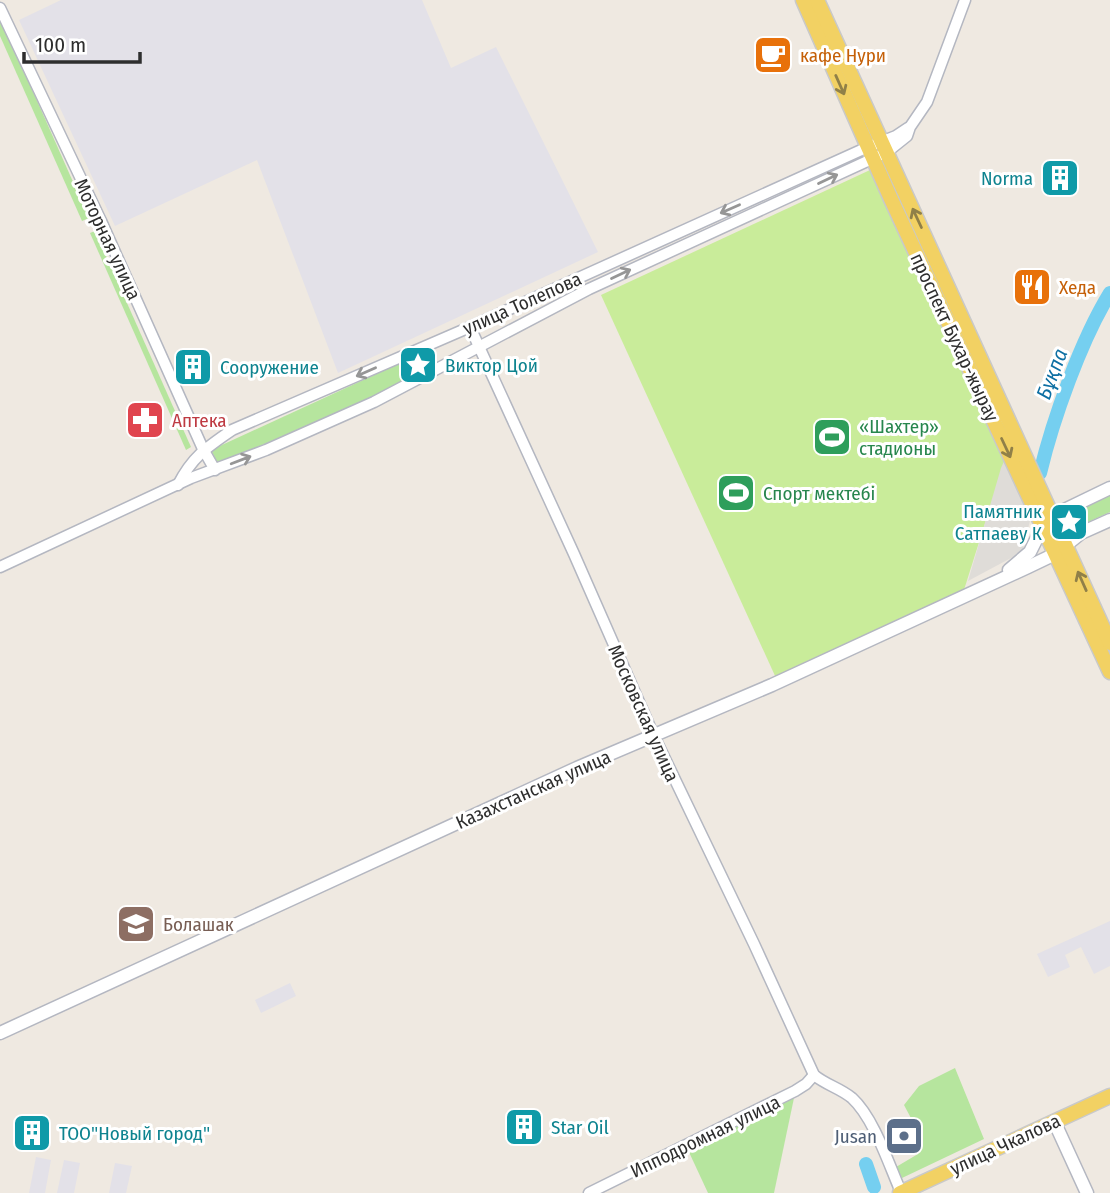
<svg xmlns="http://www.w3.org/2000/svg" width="1110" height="1193" font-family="'Fira Sans Condensed',sans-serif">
<rect width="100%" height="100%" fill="#efe9e1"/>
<g fill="#e3e1e8">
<polygon points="61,0 422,0 451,68 496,47 598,252 338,373 257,160 115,226 19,20"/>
<polygon points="1110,921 1110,966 1094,974 1081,947 1065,955 1070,967 1048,977 1037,954"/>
<polygon points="290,983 296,996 261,1013 255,1000"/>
<polygon points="36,1157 51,1160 45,1193 29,1193"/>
<polygon points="64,1160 80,1163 74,1193 57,1193"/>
<polygon points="115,1163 132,1166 126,1193 109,1193"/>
</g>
<g fill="#b6e59e">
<polygon points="0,17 89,218 82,221 0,36"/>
<polygon points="95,231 191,447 186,450 90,233"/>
<polygon points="424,352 432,367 376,396 218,464 211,450"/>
<polygon points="1110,492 1110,512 1073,529 1065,512"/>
<polygon points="955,1068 984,1139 902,1178 896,1167 918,1154 921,1137 904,1105 919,1086"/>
<polygon points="794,1098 774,1193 708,1193 688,1150"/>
</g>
<polygon fill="#c9ec9a" points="870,170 1006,457 963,593 776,678 601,295"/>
<polygon fill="#dfdcd8" points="1006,457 1030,521 1022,552 968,581 1001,468"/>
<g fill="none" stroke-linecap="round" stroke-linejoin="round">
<g stroke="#75cff0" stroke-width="14">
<path d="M1040,473C1053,419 1081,340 1110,293"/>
<polyline points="866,1164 874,1187"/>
</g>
<defs>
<g id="tertiary">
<polyline points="0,8 101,221 203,449 215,470"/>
<path d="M470,327L574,554L654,736L754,944L814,1075C826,1085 840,1088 852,1098C874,1118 889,1165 901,1192"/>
<path d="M178,485C192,457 207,447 232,430L470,327L868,147L896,136L908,128"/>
<polyline points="0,567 191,478 266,450 374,402 589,289 887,152 907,136 910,127 927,102 965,0"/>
<polyline points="589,1193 795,1091 806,1084 814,1075"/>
</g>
<g id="secondary">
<polyline points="1009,570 1030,552 1043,526 1052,516 1110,488"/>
<polyline points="0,1033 577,768 772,685 1028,567 1055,554 1081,533 1110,520"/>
<polyline points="1054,1121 1087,1193"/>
</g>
<g id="primary">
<polyline points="803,0 891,199 1110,672"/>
<polyline points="817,0 1110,643"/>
<polyline points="900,1193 1110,1096"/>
</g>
</defs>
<use href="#tertiary" stroke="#b4b7c1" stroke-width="13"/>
<use href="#secondary" stroke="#b4b7c1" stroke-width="15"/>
<use href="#primary" stroke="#c9c9c9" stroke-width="17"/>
<use href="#tertiary" stroke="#fff" stroke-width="10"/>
<use href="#secondary" stroke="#fff" stroke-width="12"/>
<use href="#primary" stroke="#f2d163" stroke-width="14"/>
</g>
<defs><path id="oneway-shaft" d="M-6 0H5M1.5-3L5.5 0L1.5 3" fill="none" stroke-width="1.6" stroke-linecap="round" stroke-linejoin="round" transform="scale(1.75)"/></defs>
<g stroke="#908048">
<use href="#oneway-shaft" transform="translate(840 85) rotate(66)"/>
<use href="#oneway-shaft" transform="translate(917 218) rotate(-115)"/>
<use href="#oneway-shaft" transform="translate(1006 448) rotate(65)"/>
<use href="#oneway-shaft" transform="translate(1082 581) rotate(-114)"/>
</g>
<g stroke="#969696">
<use href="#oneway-shaft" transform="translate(828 179) rotate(-25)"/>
<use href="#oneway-shaft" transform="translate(730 209) rotate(156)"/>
<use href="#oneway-shaft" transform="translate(621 274) rotate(-25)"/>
<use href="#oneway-shaft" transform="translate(366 372) rotate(156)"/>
<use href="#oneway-shaft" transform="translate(241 460) rotate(-21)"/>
</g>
<defs>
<symbol id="cafe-square" viewBox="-11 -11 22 22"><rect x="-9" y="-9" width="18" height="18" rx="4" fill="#e8710a" stroke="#fff"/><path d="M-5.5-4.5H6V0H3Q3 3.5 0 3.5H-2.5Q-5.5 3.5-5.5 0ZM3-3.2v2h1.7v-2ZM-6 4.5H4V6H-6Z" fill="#fff"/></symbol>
<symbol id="building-square" viewBox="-11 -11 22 22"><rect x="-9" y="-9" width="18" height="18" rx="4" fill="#0f9aa8" stroke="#fff"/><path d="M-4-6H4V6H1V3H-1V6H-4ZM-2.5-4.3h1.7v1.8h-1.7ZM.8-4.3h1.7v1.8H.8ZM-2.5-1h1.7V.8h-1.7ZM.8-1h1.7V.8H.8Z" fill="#fff"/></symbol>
<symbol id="restaurant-square" viewBox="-11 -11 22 22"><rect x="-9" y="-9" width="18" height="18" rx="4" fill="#e8710a" stroke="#fff"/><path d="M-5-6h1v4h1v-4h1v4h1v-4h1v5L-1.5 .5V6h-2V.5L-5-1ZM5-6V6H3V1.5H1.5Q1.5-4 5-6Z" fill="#fff"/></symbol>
<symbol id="sight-square" viewBox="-11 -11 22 22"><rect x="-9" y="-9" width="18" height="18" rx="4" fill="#0f9aa8" stroke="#fff"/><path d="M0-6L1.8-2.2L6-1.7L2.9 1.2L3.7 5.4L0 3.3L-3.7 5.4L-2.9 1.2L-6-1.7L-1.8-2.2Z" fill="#fff"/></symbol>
<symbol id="pharmacy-square" viewBox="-11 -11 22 22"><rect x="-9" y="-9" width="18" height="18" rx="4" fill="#e0444e" stroke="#fff"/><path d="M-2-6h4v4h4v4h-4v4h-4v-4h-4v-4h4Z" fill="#fff"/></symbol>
<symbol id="stadium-square" viewBox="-11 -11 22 22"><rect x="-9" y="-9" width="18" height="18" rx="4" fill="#2e9e5b" stroke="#fff"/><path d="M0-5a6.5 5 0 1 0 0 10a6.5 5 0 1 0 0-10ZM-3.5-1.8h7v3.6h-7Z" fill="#fff"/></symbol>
<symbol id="university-square" viewBox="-11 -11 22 22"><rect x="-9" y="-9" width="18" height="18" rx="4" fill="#8d6e63" stroke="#fff"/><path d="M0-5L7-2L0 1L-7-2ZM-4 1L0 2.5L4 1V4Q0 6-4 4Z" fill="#fff"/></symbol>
<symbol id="bank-square" viewBox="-11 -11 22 22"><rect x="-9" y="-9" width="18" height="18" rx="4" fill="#5c6f8a" stroke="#fff"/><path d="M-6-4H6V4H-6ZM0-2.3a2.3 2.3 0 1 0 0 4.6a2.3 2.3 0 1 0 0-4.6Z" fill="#fff"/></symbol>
</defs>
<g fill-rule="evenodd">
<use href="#cafe-square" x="751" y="33" width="44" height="44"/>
<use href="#building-square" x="1038" y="156" width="44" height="44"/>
<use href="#restaurant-square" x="1010" y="265" width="44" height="44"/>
<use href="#sight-square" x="396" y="343" width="44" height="44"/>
<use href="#building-square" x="171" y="345" width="44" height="44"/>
<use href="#pharmacy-square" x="123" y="398" width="44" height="44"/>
<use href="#stadium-square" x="810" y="415" width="44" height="44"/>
<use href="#stadium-square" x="714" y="471" width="44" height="44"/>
<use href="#sight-square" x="1047" y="500" width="44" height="44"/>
<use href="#university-square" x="114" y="902" width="44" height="44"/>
<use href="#building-square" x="502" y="1105" width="44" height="44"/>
<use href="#building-square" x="10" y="1111" width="44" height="44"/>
<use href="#bank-square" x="882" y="1114" width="44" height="44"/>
</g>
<g text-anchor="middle" stroke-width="6" stroke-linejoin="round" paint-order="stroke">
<g font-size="19" fill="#c56008" stroke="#fff" text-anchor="start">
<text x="800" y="62">кафе Нури</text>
<text x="1059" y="294">Хеда</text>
</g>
<g font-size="19" fill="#0d838f" stroke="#fff" text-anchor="start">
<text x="1033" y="185" text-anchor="end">Norma</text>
<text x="445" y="372">Виктор Цой</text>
<text x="220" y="374">Сооружение</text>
<text x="1042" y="518" text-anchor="end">Памятник<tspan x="1042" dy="22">Сатпаеву К</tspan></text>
<text x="551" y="1134">Star Oil</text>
<text x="59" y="1140">ТОО"Новый город"</text>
</g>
<g font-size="19" fill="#2e2e2e" stroke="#fff">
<text transform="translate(108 239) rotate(65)" y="7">Моторная улица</text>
<text transform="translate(522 303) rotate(-24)" y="7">улица Толепова</text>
<text transform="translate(955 337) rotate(65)" y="7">проспект Бухар-жырау</text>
<text transform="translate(644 713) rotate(66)" y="7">Московская улица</text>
<text transform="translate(533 789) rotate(-24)" y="7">Казахстанская улица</text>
<text transform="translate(705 1136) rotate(-26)" y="7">Ипподромная улица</text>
<text transform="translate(1005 1144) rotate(-25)" y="7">улица Чкалова</text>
</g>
<g font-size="19" fill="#be3a42" stroke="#fff" text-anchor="start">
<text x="172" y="427">Аптека</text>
</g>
<g font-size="19" fill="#27864d" stroke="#fff" text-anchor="start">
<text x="859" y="433">«Шахтер»<tspan x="859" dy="22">стадионы</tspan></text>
<text x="763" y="500">Спорт мектебі</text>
</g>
<g font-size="19" fill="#785e54" stroke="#fff" text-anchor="start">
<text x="163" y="931">Болашак</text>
</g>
<g font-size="19" fill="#4e5e75" stroke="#fff" text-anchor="end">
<text x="877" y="1143">Jusan</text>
</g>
<g font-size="21" font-style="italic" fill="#0d6fa3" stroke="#fff">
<text transform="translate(1052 374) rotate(-69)" y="7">Бұқпа</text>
</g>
</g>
<path d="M24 52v10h116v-10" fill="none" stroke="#2e2e2e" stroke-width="3.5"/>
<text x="35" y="52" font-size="21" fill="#2e2e2e" stroke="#ffffff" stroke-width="5" paint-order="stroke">100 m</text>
</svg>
